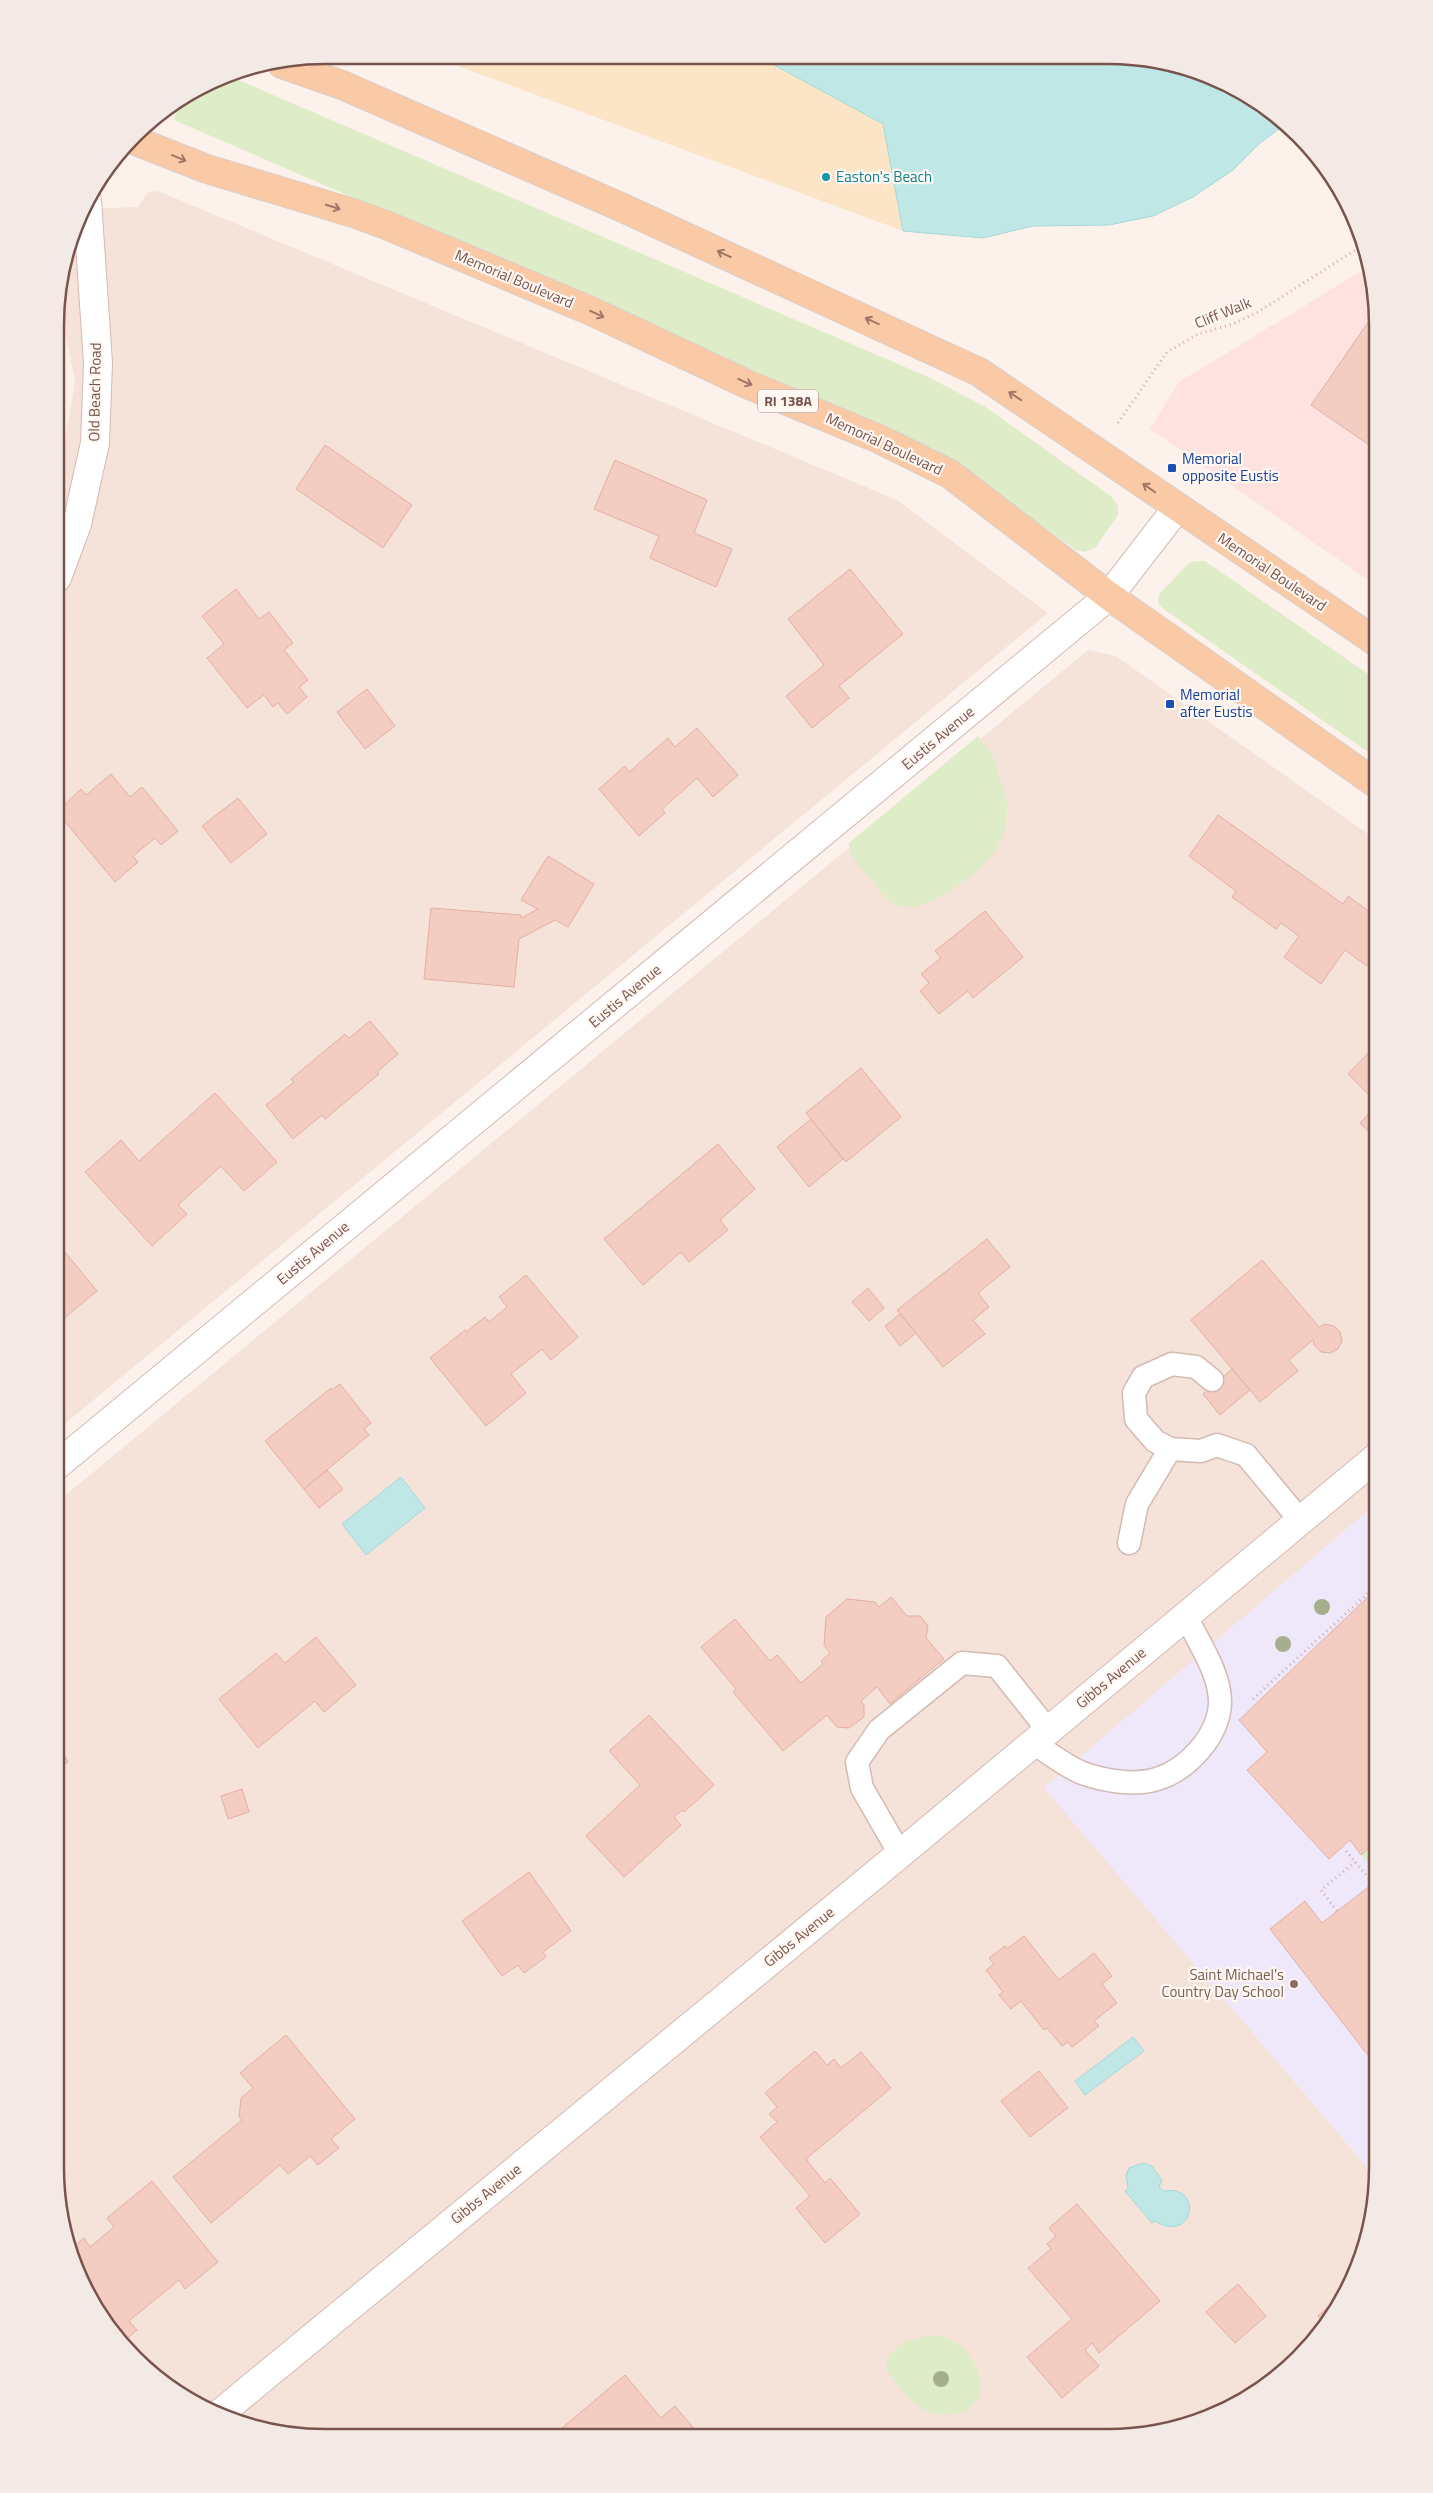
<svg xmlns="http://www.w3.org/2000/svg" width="1433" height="2493" font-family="'Titillium Web',sans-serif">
<rect width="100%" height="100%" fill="#fdf2eb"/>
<g fill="#f5e3d9">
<polygon points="158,191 897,500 1048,613 56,1431 57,486 75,382 57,290 82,209 138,207 148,192"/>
<polygon points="1088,650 1116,656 1378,841 1378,1502 1045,1788 1377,2179 1358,2271 1322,2333 1258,2392 1195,2424 1108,2438 289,2436 221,2417 160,2382 101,2318 69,2255 55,2168 56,1503"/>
</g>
<polygon fill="#fde2df" points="1368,267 1378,325 1378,587 1150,429 1179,382"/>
<polygon fill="#efe7fa" points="1378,1502 1377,2179 1044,1788"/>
<g fill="#deecc8">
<polygon points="222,75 227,75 926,376 984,406 1112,497 1118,506 1118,515 1095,548 1084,552 1076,550 934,449 174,120 181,101"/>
<polygon points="1198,561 1205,561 1378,681 1378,759 1162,608 1158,603 1159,594 1190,562"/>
<polygon points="978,736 993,756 1007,801 1006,828 994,853 973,874 945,895 916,907 898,906 886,899 850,854 849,843"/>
<polygon points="1378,1840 1377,1873 1361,1855"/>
<path d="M930,2335C939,2336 947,2337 955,2342C970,2350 986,2378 979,2395C969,2421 934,2418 916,2405C904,2396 895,2380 886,2369C887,2344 910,2341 930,2335Z"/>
</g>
<polygon fill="#fce5c6" points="431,56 761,58 883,124 903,231"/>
<g fill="#bfe7e5" stroke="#a5d9d7">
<polygon points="761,58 1161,60 1227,83 1287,123 1260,143 1233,170 1193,197 1153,216 1109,225 1033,226 983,238 903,231 883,124"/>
<polygon points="401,1477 425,1508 366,1555 342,1524"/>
<polygon points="1133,2037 1144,2051 1085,2095 1075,2081"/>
<path d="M1143,2163L1152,2166L1162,2180L1159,2187L1164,2191C1204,2184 1194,2245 1155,2221L1152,2223L1125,2191L1128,2189L1126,2175L1129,2168Z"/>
</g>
<g fill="#f3ccc2" stroke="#e5afa3">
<polygon points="1376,311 1378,325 1378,451 1311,405"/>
<polygon points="325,445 412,505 383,548 296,489"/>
<polygon points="615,460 707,500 694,533 732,549 716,587 650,558 659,536 594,509"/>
<polygon points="850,569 903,634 839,686 849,698 812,728 786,696 824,665 788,619"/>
<polygon points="236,589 259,619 269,612 293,643 284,650 308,680 299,687 307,697 287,714 278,703 273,707 264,695 247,708 207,658 224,644 202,616"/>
<polygon points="367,689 395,726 365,749 337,712"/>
<polygon points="697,728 738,775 713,797 697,778 662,809 665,813 639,836 599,789 625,766 629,772 668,738 675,747"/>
<polygon points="111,774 130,797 142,787 178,831 161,845 155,838 133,856 138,862 115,882 57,812 81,789 86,795"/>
<polygon points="238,798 267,834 231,863 202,826"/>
<polygon points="1218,815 1343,904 1348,896 1378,918 1378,951 1367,966 1345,950 1321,984 1284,957 1299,936 1281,923 1276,929 1232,897 1236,891 1189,856"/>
<polygon points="548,856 594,884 568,927 555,920 519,939 514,987 424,979 431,908 521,915 521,918 538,909 521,900"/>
<polygon points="985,911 1023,957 973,998 968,991 939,1014 920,991 929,983 921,974 941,958 935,951"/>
<polygon points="370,1021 398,1054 377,1072 379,1074 325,1119 322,1115 293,1139 266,1105 294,1082 291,1079 345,1034 349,1038"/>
<polygon points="1378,1043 1378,1104 1348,1074"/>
<polygon points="861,1068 901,1117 846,1162 806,1113"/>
<polygon points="215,1093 277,1162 244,1191 221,1166 178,1205 187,1214 152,1246 85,1172 121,1140 139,1161"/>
<polygon points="1378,1104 1378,1141 1360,1123"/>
<polygon points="811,1119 843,1159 809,1187 777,1147"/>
<polygon points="718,1144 755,1189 720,1220 728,1230 689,1262 681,1252 643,1285 604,1239"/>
<polygon points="987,1239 1010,1267 978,1293 989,1307 973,1320 985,1334 943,1367 897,1310"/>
<polygon points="65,1252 97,1291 56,1325 56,1259"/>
<polygon points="1262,1260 1319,1327 1325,1324 1334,1326 1340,1332 1342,1341 1338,1349 1330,1353 1321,1352 1314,1345 1313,1340 1289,1360 1298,1371 1260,1402 1191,1320"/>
<polygon points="526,1275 578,1337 551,1360 542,1349 511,1374 526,1393 486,1426 430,1358 465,1330 466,1332 485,1317 489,1322 507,1307 499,1297"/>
<polygon points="868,1288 884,1308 869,1321 852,1302"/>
<polygon points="900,1314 916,1333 900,1346 885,1326"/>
<polygon points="1232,1369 1250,1390 1220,1415 1203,1394"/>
<polygon points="340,1384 371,1423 364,1429 369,1435 304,1489 265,1441 331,1388 332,1390"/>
<polygon points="327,1470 343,1489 319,1508 304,1489"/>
<polygon points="1370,1595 1378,1602 1378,1840 1361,1855 1350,1840 1329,1859 1247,1770 1267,1752 1239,1720"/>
<polygon points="891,1597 907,1616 920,1616 928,1626 926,1638 944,1659 890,1704 877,1687 861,1701 864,1705 864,1717 849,1728 837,1727 827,1715 783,1751 733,1692 736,1689 701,1647 735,1619 770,1661 777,1655 801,1683 823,1664 821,1661 830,1653 824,1645 826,1617 847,1599 875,1602 879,1607"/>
<polygon points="316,1637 356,1685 324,1712 315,1701 258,1748 219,1699 276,1653 285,1663"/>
<polygon points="649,1715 714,1785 684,1812 682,1810 674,1817 681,1825 624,1877 586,1836 640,1785 609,1751"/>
<polygon points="56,1740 68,1762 55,1770"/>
<polygon points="242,1789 249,1812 228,1819 221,1796"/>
<polygon points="529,1872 571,1931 543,1952 546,1957 524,1973 518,1965 502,1976 462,1921"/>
<polygon points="1371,1885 1377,1893 1377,2067 1270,1929 1305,1901 1322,1923"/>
<polygon points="1024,1936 1059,1980 1094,1953 1112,1976 1102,1984 1117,2003 1094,2021 1099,2026 1072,2047 1068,2042 1062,2046 1047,2028 1044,2030 1021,2001 1011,2009 999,1995 1003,1992 986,1970 994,1964 989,1958 1005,1946 1007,1949"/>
<polygon points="286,2035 355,2119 331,2139 339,2148 318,2165 310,2156 288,2174 280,2165 211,2223 173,2177 242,2120 239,2117 241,2098 253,2088 240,2073"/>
<polygon points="815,2051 827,2065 834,2059 841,2068 861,2052 891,2088 806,2159 825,2183 830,2178 860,2214 825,2243 796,2208 810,2196 760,2137 777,2122 769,2114 777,2107 765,2093"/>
<polygon points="1039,2071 1068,2108 1030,2137 1001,2101"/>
<polygon points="152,2181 218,2262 185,2289 179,2280 129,2321 137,2330 123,2342 101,2318 69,2251 84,2238 90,2247 114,2227 107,2218"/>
<polygon points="1077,2204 1160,2301 1099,2353 1092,2343 1085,2350 1099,2366 1062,2398 1027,2357 1072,2319 1028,2268 1051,2249 1047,2244 1056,2236 1049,2228"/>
<polygon points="1238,2284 1266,2316 1235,2343 1206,2312"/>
<polygon points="1331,2304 1336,2309 1326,2325 1318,2316"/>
<polygon points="625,2375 661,2418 675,2406 701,2437 569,2436 562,2428"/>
</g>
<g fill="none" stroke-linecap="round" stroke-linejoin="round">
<defs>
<g id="service">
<polyline points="1170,1449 1155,1441 1136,1419 1134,1393 1143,1377 1172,1364 1196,1367 1212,1380"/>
<polyline points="1129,1543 1137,1504 1170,1449 1201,1451 1217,1445 1246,1455 1300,1520"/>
<path d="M1033,1743C1048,1752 1069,1769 1085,1774C1106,1781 1135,1786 1157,1779C1187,1770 1218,1737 1220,1704C1221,1674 1198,1642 1186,1616"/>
<polyline points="900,1854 862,1788 857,1762 879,1730 962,1663 997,1666 1048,1730"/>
</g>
<polyline id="minor" points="218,2415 900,1854 1378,1456"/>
<g id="tertiary">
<polyline points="57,578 77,524 95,443 98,363 87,200"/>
<polyline points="56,1466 1109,596 1177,508"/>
</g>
<g id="primary">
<polyline points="282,64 342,85 623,208 979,372 1378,643"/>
<polyline points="133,140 207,169 353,213 386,225 591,311 749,385 879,439 950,474 1109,596 1378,785"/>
</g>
</defs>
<use href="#service" stroke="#d3bab2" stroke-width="25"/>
<use href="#minor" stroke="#d3bab2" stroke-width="30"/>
<use href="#tertiary" stroke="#d3bab2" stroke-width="30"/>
<use href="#primary" stroke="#d9cfcd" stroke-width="30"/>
<g stroke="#d8aea5" stroke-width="3" stroke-dasharray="1 4" stroke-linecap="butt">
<polyline points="1118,423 1167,352 1198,334 1233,324 1258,312 1365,244"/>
<polyline points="1253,1699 1378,1584"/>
<polyline points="1346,1851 1377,1888"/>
<polyline points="1337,1911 1321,1890 1355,1862"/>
</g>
<use href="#service" stroke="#fff" stroke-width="22"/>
<use href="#minor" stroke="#fff" stroke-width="28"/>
<use href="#tertiary" stroke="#fff" stroke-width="28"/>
<use href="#primary" stroke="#fac9a5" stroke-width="28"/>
</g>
<g fill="#a5af8e">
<circle cx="1322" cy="1607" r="8"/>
<circle cx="1283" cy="1644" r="8"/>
<circle cx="941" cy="2379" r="8"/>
</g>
<defs><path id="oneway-shaft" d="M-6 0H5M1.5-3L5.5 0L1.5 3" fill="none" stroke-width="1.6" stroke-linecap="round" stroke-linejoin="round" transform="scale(1.25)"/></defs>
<g stroke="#a07767">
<use href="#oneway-shaft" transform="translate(179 158) rotate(23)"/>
<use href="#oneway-shaft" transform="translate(333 207) rotate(17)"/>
<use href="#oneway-shaft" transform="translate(724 254) rotate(-155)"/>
<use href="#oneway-shaft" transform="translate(597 314) rotate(25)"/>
<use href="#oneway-shaft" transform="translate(872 321) rotate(-155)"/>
<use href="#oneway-shaft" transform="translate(745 382) rotate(24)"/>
<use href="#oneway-shaft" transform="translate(1015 396) rotate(-146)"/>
<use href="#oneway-shaft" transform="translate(1149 488) rotate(-145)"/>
</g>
<circle fill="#0f9aa8" stroke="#fff7f2" stroke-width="2" cx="826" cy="177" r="5"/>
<g fill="#1a4fb4" stroke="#fff7f2" stroke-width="2">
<rect x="1167" y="463" width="10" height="10" rx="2.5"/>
<rect x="1165" y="699" width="10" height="10" rx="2.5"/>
</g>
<circle fill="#8d6e63" stroke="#fff7f2" stroke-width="2" cx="1294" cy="1984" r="5"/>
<g text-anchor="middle" stroke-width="4.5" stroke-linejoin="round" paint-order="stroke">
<rect fill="#fff7f2" stroke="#a1857e" stroke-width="1" x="758" y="389.5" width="60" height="23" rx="4"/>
<g font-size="14" font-weight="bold" fill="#79544d">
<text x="788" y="406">RI 138A</text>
</g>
<g font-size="15" fill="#0d838f" stroke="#fff7f2" text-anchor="start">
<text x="836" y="182">Easton's Beach</text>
</g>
<g font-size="15" fill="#79544d" stroke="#fff7f2">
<text transform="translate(514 279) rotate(23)" y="5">Memorial Boulevard</text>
<text transform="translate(1223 313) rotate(-22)" y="5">Cliff Walk</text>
<text transform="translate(95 392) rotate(-89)" y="5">Old Beach Road</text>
<text transform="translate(884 444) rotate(25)" y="5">Memorial Boulevard</text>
<text transform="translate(1272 572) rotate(34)" y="5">Memorial Boulevard</text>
<text transform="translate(938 738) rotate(-40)" y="5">Eustis Avenue</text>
<text transform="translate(625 996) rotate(-40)" y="5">Eustis Avenue</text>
<text transform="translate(313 1253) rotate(-40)" y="5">Eustis Avenue</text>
<text transform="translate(1111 1678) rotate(-40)" y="5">Gibbs Avenue</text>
<text transform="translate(799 1937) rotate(-39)" y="5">Gibbs Avenue</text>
<text transform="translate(486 2194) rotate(-39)" y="5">Gibbs Avenue</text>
</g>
<g font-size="15" fill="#164399" stroke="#fff7f2" text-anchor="start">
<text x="1182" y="464">Memorial<tspan x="1182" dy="17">opposite Eustis</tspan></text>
<text x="1180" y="700">Memorial<tspan x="1180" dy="17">after Eustis</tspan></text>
</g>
<g font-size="15" fill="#785e54" stroke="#fff7f2" text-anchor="end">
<text x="1284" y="1980">Saint Michael's<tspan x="1284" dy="17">Country Day School</tspan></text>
</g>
</g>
<path d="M0 0H1433V2493H0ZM325 64H1108A261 261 0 0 1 1369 325V2168A261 261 0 0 1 1108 2429H325A261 261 0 0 1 64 2168V325A261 261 0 0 1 325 64Z" fill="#f4eae5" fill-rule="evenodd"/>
<path fill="none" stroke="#79544d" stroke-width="2.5" d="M325 64H1108A261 261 0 0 1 1369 325V2168A261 261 0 0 1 1108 2429H325A261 261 0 0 1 64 2168V325A261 261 0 0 1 325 64Z"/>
</svg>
